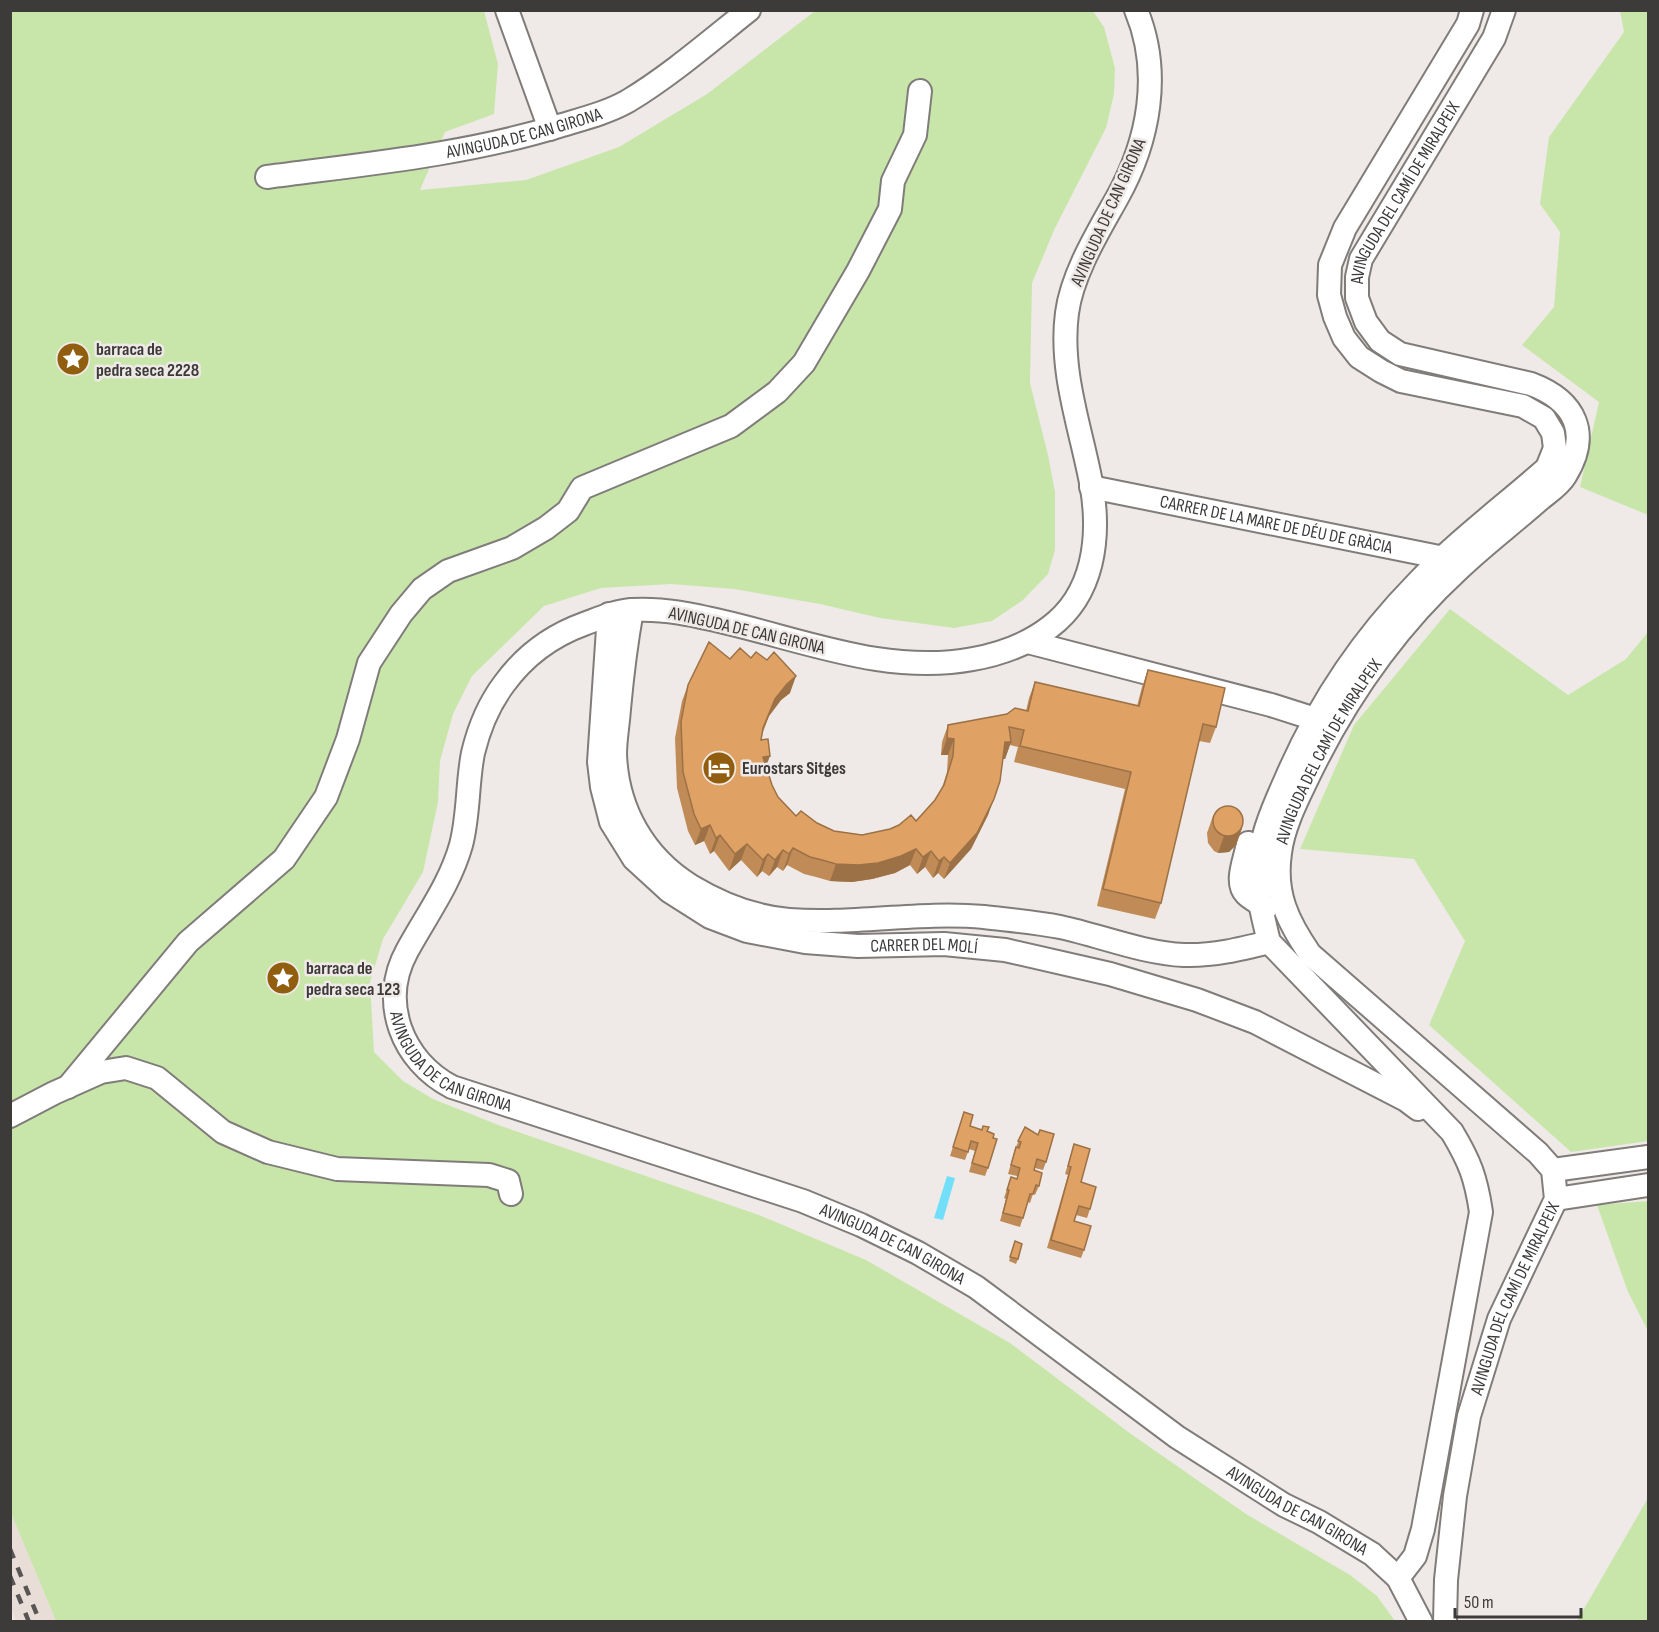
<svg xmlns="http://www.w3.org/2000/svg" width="1659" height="1632" font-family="'Sofia Sans Condensed',sans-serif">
<rect width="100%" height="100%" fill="#efeae8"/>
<polygon fill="#e9ddd8" points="10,1511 56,1621 16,1621 11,1609"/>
<g fill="#c9e6aa">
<polygon points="10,11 484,11 498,64 494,114 445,132 420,190 526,180 619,147 707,94 815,11 1093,11 1104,27 1115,68 1114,94 1106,128 1055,228 1032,283 1030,383 1048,455 1055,492 1055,550 1048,574 1023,600 992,621 954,628 880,618 820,604 734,589 671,584 601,588 544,606 472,676 453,714 440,761 438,802 423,872 383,939 370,982 374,1052 403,1081 433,1099 501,1126 759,1215 866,1260 1010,1343 1131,1434 1246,1514 1350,1575 1377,1596 1395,1621 56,1621 10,1511"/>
<polygon points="1620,11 1648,11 1648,515 1580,487 1599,402 1522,345 1554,307 1560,232 1540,204 1549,137 1624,32"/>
<polygon points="1450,609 1568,695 1626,659 1648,632 1648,1141 1571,1152 1429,1025 1465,941 1414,859 1300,849 1354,725"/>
<polygon points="1648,1201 1648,1331 1628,1292 1597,1205"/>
<polygon points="1648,1498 1648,1621 1577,1621"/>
</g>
<polygon fill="#71dffa" points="947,1176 955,1178 943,1220 934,1218"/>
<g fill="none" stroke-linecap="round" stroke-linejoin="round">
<defs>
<g id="minor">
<polyline points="507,10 550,129"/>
<path id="s1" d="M1136,10C1162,72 1149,141 1117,198C1098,232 1072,274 1067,313C1059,373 1082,431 1092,488C1100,538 1094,594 1050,627C1028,644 1001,654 973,659C888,675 806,641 724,622C694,615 664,608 632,610C615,611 600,618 584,624C551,636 525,655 504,684C489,704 479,728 473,753C467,783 469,815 461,845C450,884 426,916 407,951C379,1002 402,1061 452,1087L803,1201L861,1225L918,1253L976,1287L1177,1437L1284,1505L1319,1522L1372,1554L1398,1578L1421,1622"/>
<path id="s2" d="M267,177C365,164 464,155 559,126C582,119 607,113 628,101C671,75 710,41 749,10"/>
<path id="s3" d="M1091,487L1444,558L1453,565"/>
<path d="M632,610C626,643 622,676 619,709C618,724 615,740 615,754C617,809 644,857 691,886C721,904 754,917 789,920C854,925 919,911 984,917C1009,920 1035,922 1060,927C1102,936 1142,953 1184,955C1213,956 1241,949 1269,942"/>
<path id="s4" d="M609,614L599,762L602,787L611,822L634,859L669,891L710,917L747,931L805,942L858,946L944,944L1005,950L1110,974L1197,1000L1255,1022L1406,1100L1418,1109"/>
<polyline points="1028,642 1271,705 1315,719"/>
<path d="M1248,843C1246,858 1234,882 1246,894C1252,900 1260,903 1266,908"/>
<polyline points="68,1087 188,942 284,859 326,797 348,739 369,663 401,614 422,589 448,571 512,548 546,528 568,511 582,488 731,426 777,392 804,363 858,271 890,209 893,181 915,135 920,91"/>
<polyline points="10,1116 54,1093 101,1072 126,1068 157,1078 223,1132 268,1152 337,1169 489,1175 508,1181 511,1194"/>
<polyline points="1553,1170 1648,1157"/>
<polyline points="1556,1199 1648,1185"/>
<path d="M1398,1578L1415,1556L1423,1529L1481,1212C1476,1178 1470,1162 1452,1132L1269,942C1264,921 1258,900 1258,879C1257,844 1272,810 1286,779C1317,707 1362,639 1417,583C1457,541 1504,506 1547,468L1555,448L1553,433L1544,418L1523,406L1401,381L1381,371L1359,357L1344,338L1335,317L1329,295L1330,265L1345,228L1468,24L1472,10"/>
<path id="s5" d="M1445,1622L1446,1580L1455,1496L1469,1416L1499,1319L1556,1199L1553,1170L1538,1153L1310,954C1288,922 1274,894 1280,853C1283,827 1297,800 1308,777C1345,700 1396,627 1459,569C1484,545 1512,524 1538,501C1546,494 1559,486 1565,476C1591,434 1576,401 1531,384L1400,354L1380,341L1366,322L1357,298V277L1361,259L1494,38L1504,10"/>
</g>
</defs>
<use href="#minor" stroke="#807c7a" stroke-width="26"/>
<use href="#minor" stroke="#fff" stroke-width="22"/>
<g stroke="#585655" stroke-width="4.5" stroke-dasharray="10 10" stroke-linecap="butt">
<polyline points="10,1549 40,1622"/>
<polyline points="10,1576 29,1622"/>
</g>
</g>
<g fill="#c08b56">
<polygon points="730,659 790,693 781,700 769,716 763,732 761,740 766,766 772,785 778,797 796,816 817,823 834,831 862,835 890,829 916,821 935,800 942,788 947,772 948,755 941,755 942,742 948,725 1026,711 1029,698 1035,682 1137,706 1142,687 1148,670 1216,727 1210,743 1199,741 1161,903 1155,919 1097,906 1125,789 1014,762 1018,747 1010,745 1005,759 1003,759 988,815 971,849 944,879 938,873 933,878 925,867 917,874 910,865 895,873 872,879 852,882 830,881 816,877 804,874 787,865 783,871 777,867 769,876 762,871 757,877 741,860 729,871 714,851 710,854 704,841 695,845 688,831 677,788 675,738 682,701 688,685"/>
<polygon points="1213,816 1242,828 1236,845 1229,852 1218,853 1214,851 1208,843 1207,833"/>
<polygon points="964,1112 970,1126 987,1131 993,1138 988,1168 985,1176 969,1172 975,1151 969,1149 965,1160 950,1156"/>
<polygon points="1025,1127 1046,1162 1043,1170 1035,1168 1034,1170 1039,1186 1035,1195 1033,1194 1030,1203 1028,1202 1020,1227 1000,1221 1006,1199 1004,1198 1011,1177 1017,1179 1017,1176 1008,1174 1015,1149"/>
<polygon points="1074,1144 1081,1182 1090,1209 1087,1218 1076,1215 1074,1221 1084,1250 1081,1258 1047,1248 1068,1175 1065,1174"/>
<polygon points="1015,1241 1018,1259 1016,1264 1009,1261"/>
</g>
<g fill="#9c7146">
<polygon points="796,676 790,693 781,700 769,716 757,745 775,699 787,684"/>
<polygon points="947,738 954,739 948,755 941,755"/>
<polygon points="1005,742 1011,742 1005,759 999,759"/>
<polygon points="770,756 764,772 763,757"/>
<polygon points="994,799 988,815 971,849 944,879 950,863"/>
<polygon points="710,825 704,841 695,845 701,829"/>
<polygon points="1242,828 1236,845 1229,852 1218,853 1224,836"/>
<polygon points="720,835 714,851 710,854 716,838"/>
<polygon points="747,844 741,860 729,871 735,854"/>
<polygon points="793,848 787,865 783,871 789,854"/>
<polygon points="916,849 910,865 895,873 872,879 852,882 830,881 836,864"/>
<polygon points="783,850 777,867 769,876 775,860"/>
<polygon points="931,851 925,867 917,874 923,857"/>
<polygon points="768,854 762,871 757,877 763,860"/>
<polygon points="944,857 938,873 933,878 939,861"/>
</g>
<g fill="#dfa264" stroke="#9c7146" stroke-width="1.5">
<polygon points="709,642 730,659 740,648 751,658 756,652 767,660 774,652 796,676 787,684 775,699 763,728 761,740 768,739 770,756 763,757 772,785 778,797 796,816 801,811 817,823 834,831 862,835 890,829 899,825 911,815 916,821 935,800 944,785 953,756 954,739 947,738 948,725 1007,714 1015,708 1028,711 1035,682 1139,706 1148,670 1225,688 1216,727 1203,724 1161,903 1103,889 1131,772 1020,746 1024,730 1009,727 1011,742 1005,742 1000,781 994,799 977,833 950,863 944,857 939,861 931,851 923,857 916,849 901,856 878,863 858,865 836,864 822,860 810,857 793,848 789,854 783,850 775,860 768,854 763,860 747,844 735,854 720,835 716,838 710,825 701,829 694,814 683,772 681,722 688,685"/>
<circle cx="1228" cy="821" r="15"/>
<polygon points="964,1112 973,1115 970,1126 982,1130 983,1126 989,1127 987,1131 994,1134 993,1138 997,1139 988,1168 972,1163 978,1143 971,1141 968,1152 953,1147"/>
<polygon points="1025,1127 1038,1135 1040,1130 1054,1134 1046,1162 1037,1159 1034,1170 1042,1173 1039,1186 1036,1185 1033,1194 1030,1194 1023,1218 1003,1213 1009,1190 1007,1190 1011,1177 1017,1179 1020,1168 1011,1165 1016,1147 1019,1148 1021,1142 1018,1141"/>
<polygon points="1074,1144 1090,1149 1081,1182 1096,1187 1090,1209 1079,1206 1074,1221 1091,1226 1084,1250 1051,1240 1071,1167 1068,1166"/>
<polygon points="1015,1241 1022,1244 1018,1259 1010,1257"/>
</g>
<defs>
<symbol id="sight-disc" viewBox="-11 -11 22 22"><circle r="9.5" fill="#915e0f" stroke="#efeae8"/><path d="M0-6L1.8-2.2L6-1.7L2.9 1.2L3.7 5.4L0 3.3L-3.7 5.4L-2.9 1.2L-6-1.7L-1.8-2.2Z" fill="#fff"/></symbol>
<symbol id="hotel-disc" viewBox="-11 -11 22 22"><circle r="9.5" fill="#915e0f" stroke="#efeae8"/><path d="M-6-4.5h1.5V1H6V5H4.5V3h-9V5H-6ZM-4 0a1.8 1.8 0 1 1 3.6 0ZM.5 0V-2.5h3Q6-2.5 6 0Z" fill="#fff"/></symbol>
</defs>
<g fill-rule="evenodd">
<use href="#sight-disc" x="54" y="340" width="38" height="38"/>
<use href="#hotel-disc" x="700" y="749" width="38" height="38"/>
<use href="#sight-disc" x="264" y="959" width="38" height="38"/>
</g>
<g text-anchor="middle" stroke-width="5" stroke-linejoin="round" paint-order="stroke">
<g font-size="18" fill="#3d3b3a" stroke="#efeae8">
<text dy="6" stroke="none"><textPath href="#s2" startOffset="261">AVINGUDA DE CAN GIRONA</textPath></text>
<text dy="6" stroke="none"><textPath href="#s5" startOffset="1828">AVINGUDA DEL CAMÍ DE MIRALPEIX</textPath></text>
<text transform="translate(1108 212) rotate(-66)" y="6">AVINGUDA DE CAN GIRONA</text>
<text dy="6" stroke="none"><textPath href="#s3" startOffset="189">CARRER DE LA MARE DE DÉU DE GRÀCIA</textPath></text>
<text transform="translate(747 630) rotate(13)" y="6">AVINGUDA DE CAN GIRONA</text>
<text dy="6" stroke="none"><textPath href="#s5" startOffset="1018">AVINGUDA DEL CAMÍ DE MIRALPEIX</textPath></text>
<text dy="6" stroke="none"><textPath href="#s4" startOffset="567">CARRER DEL MOLÍ</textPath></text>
<text dy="6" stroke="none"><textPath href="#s1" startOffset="1666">AVINGUDA DE CAN GIRONA</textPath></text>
<text dy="6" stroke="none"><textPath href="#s1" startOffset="2152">AVINGUDA DE CAN GIRONA</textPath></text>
<text dy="6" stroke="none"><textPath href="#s5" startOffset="334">AVINGUDA DEL CAMÍ DE MIRALPEIX</textPath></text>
<text dy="6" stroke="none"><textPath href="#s1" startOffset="2638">AVINGUDA DE CAN GIRONA</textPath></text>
</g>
<g font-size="18" font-weight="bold" fill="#3d3b3a" stroke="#efeae8" text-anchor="start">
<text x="96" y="355">barraca de<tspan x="96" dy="21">pedra seca 2228</tspan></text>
<text x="742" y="774">Eurostars Sitges</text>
<text x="306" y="974">barraca de<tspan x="306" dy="21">pedra seca 123</tspan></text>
</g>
</g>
<rect width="1659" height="1632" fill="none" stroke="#3d3b3a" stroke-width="24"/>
<path d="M1455 1608v9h126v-9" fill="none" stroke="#3d3b3a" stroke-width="3"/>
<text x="1464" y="1608" font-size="18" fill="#3d3b3a" stroke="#efeae8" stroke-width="4.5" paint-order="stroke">50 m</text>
</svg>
